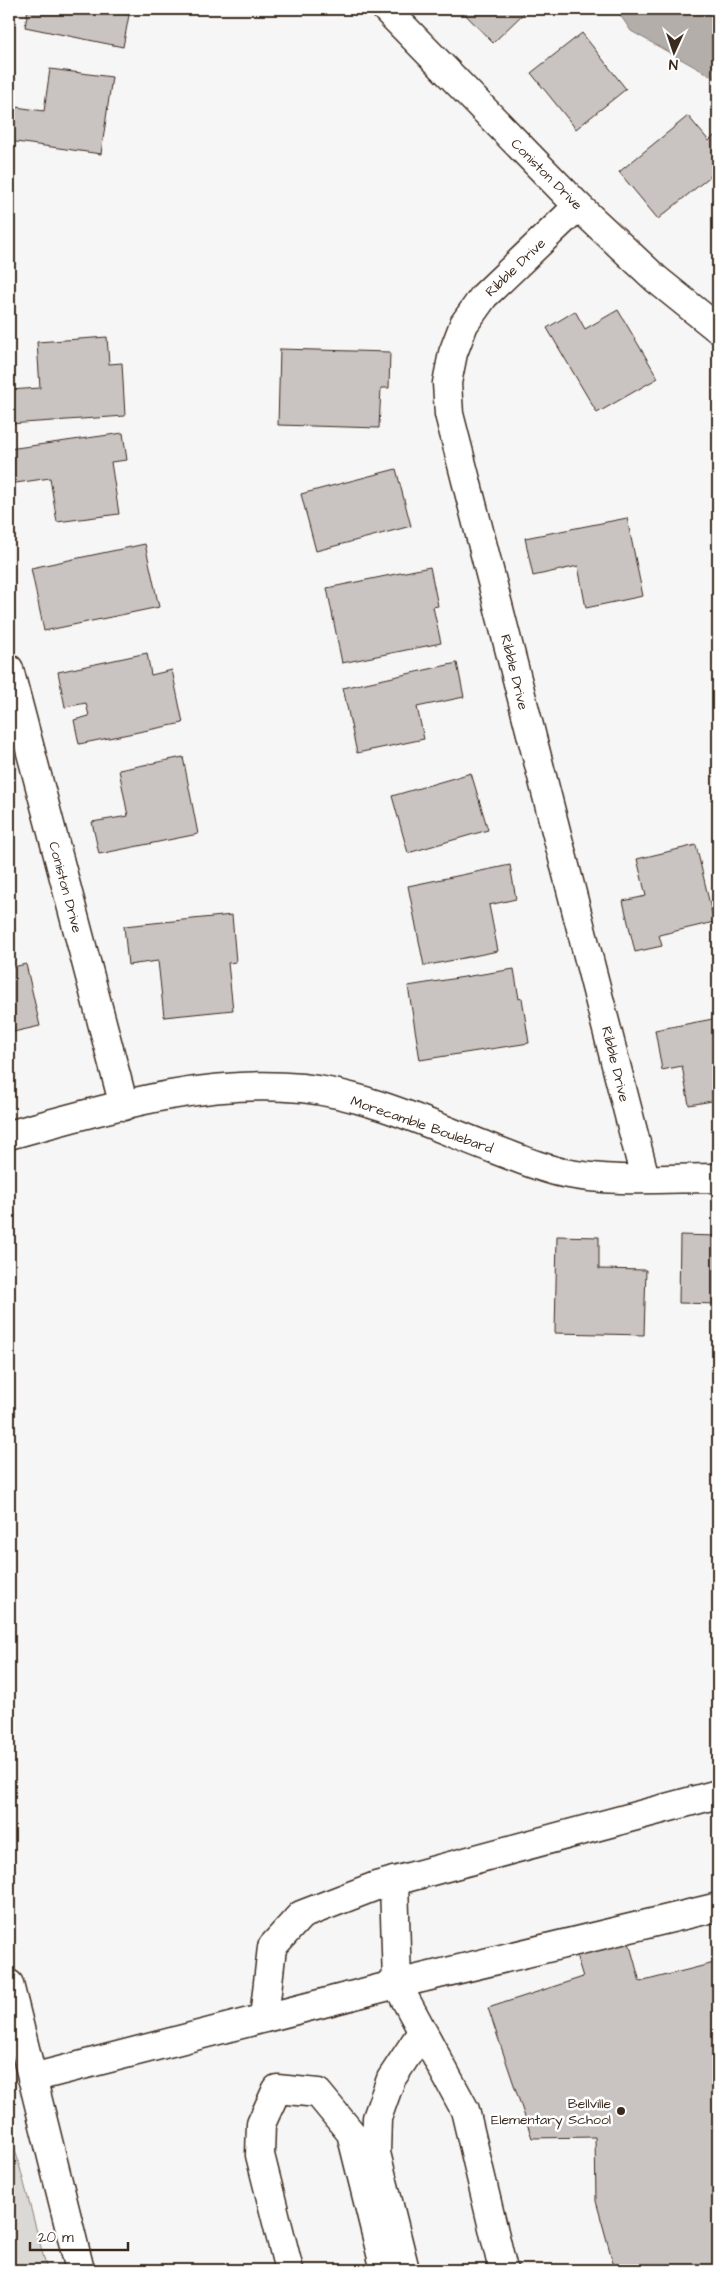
<svg xmlns="http://www.w3.org/2000/svg" width="727" height="2279" font-family="'Architects Daughter',sans-serif">
<rect width="100%" height="100%" fill="#f7f6f6"/>
<filter id="ink" filterUnits="userSpaceOnUse"><feTurbulence type="fractalNoise" baseFrequency=".02" numOctaves="2"/><feDisplacementMap in="SourceGraphic" scale="10" xChannelSelector="R" yChannelSelector="G"/><feConvolveMatrix kernelMatrix="1 2 1 2 8 2 1 2 1" color-interpolation-filters="sRGB"/></filter>
<g filter="url(#ink)">
<polygon fill="#dbd9d6" stroke="#8b827a" points="9,2126 47,2270 9,2270"/>
<polygon fill="#b4aeaa" stroke="#847972" points="616,9 718,9 718,80 631,31"/>
<g fill="#c9c3c1" stroke="#3b2a1e">
<polygon points="28,9 117,9 116,12 129,15 123,47 25,27"/>
<polygon points="460,9 528,9 493,43"/>
<polygon points="582,33 626,89 576,129 531,73"/>
<polygon points="50,69 112,77 101,154 9,141 9,106 44,111"/>
<polygon points="688,116 709,141 716,134 718,137 718,170 658,219 619,172"/>
<polygon points="618,310 658,378 597,413 547,328 575,311 585,329"/>
<polygon points="107,337 109,364 122,363 125,416 9,424 9,390 40,388 37,342"/>
<polygon points="280,349 390,352 389,388 381,388 379,428 278,425"/>
<polygon points="123,433 127,460 111,462 119,514 57,522 50,478 9,484 9,449"/>
<polygon points="396,469 411,526 316,551 301,494"/>
<polygon points="627,518 643,596 586,608 578,566 533,576 525,538"/>
<polygon points="145,544 159,607 44,631 31,568"/>
<polygon points="430,567 438,606 433,607 441,643 342,663 327,588"/>
<polygon points="147,653 151,675 172,670 183,723 79,744 74,720 89,716 86,703 65,707 58,672"/>
<polygon points="457,663 464,697 417,707 424,739 357,753 343,688"/>
<polygon points="183,757 198,834 99,854 92,822 128,816 119,770"/>
<polygon points="471,773 488,830 408,853 392,796"/>
<polygon points="696,845 714,922 659,935 662,946 635,952 623,901 646,896 637,859"/>
<polygon points="510,865 516,899 489,905 498,951 424,966 408,886"/>
<polygon points="232,915 236,962 228,963 233,1010 164,1017 158,961 128,965 124,926"/>
<polygon points="26,964 40,1026 9,1033 9,968"/>
<polygon points="514,969 519,999 522,998 529,1043 420,1060 408,986"/>
<polygon points="718,1018 718,1100 689,1105 682,1066 662,1070 655,1030"/>
<polygon points="680,1235 718,1236 718,1304 679,1303"/>
<polygon points="557,1236 599,1237 599,1269 646,1270 644,1335 555,1333"/>
<polygon points="572,1942 629,1942 640,1982 718,1962 718,2270 615,2270 596,2201 595,2137 532,2138 488,2008 583,1977"/>
</g>
<g fill="none" stroke-linecap="round" stroke-linejoin="round">
<defs>
<g id="minor">
<polyline points="386,9 578,206 656,279 718,329"/>
<polyline points="578,206 484,296 464,324 453,353 447,383 449,414 645,1178"/>
<polyline points="9,669 124,1106"/>
<path d="M9,1135C104,1109 202,1078 302,1088C369,1095 433,1126 496,1150C518,1158 540,1168 564,1173C614,1183 667,1178 718,1178"/>
<polyline points="394,1881 397,1984 465,2110 503,2270"/>
<polyline points="264,2018 272,1947 301,1915 376,1886 718,1794"/>
<polyline points="32,2078 397,1984 718,1907"/>
<polyline points="289,2270 260,2155 261,2124 277,2089 318,2093 351,2133 385,2270"/>
<polyline points="405,2270 376,2153 377,2118 391,2079 422,2032"/>
</g>
<polyline id="major" points="9,1984 80,2270"/>
</defs>
<use href="#minor" stroke="#3b2a1e" stroke-width="31"/>
<use href="#major" stroke="#3b2a1e" stroke-width="31"/>
<use href="#minor" stroke="#fff" stroke-width="28"/>
<use href="#major" stroke="#fff" stroke-width="28"/>
</g>
</g>
<circle fill="#3b2a1e" stroke="#fff" stroke-width="2" cx="621" cy="2111" r="5"/>
<g text-anchor="middle" stroke-width="5" stroke-linejoin="round" paint-order="stroke">
<g font-size="14" fill="#3b2a1e" stroke="#fff">
<text transform="translate(547 174) rotate(45)" y="5">Coniston Drive</text>
<text transform="translate(515 267) rotate(-44)" y="5">Ribble Drive</text>
<text transform="translate(515 672) rotate(76)" y="5">Ribble Drive</text>
<text transform="translate(66 887) rotate(75)" y="5">Coniston Drive</text>
<text transform="translate(616 1064) rotate(76)" y="5">Ribble Drive</text>
<text transform="translate(422 1124) rotate(19)" y="5">Morecamble Boulebard</text>
</g>
<g font-size="14" fill="#3b2a1e" stroke="#fff" text-anchor="end">
<text x="611" y="2108">Bellville<tspan x="611" dy="16">Elementary School</tspan></text>
</g>
</g>
<rect width="727" height="2279" fill="none" stroke="#fff" stroke-width="30"/>
<rect x="15" y="15" width="697" height="2249" fill="none" stroke="#3b2a1e" stroke-width="2" filter="url(#ink)"/>
<g transform="translate(674 52) rotate(183)" stroke="#ffffff" stroke-width="4" paint-order="stroke">
<path d="M0-4L9 19L0 12L-9 19Z" fill="#3b2a1e"/>
<text y="-8" font-size="14" font-weight="bold" text-anchor="middle" fill="#3b2a1e">N</text>
</g>
<path d="M30 2242v8h98v-8" fill="none" stroke="#3b2a1e" stroke-width="2.5"/>
<text x="38" y="2242" font-size="15" fill="#3b2a1e" stroke="#ffffff" stroke-width="4" paint-order="stroke">20 m</text>
</svg>
